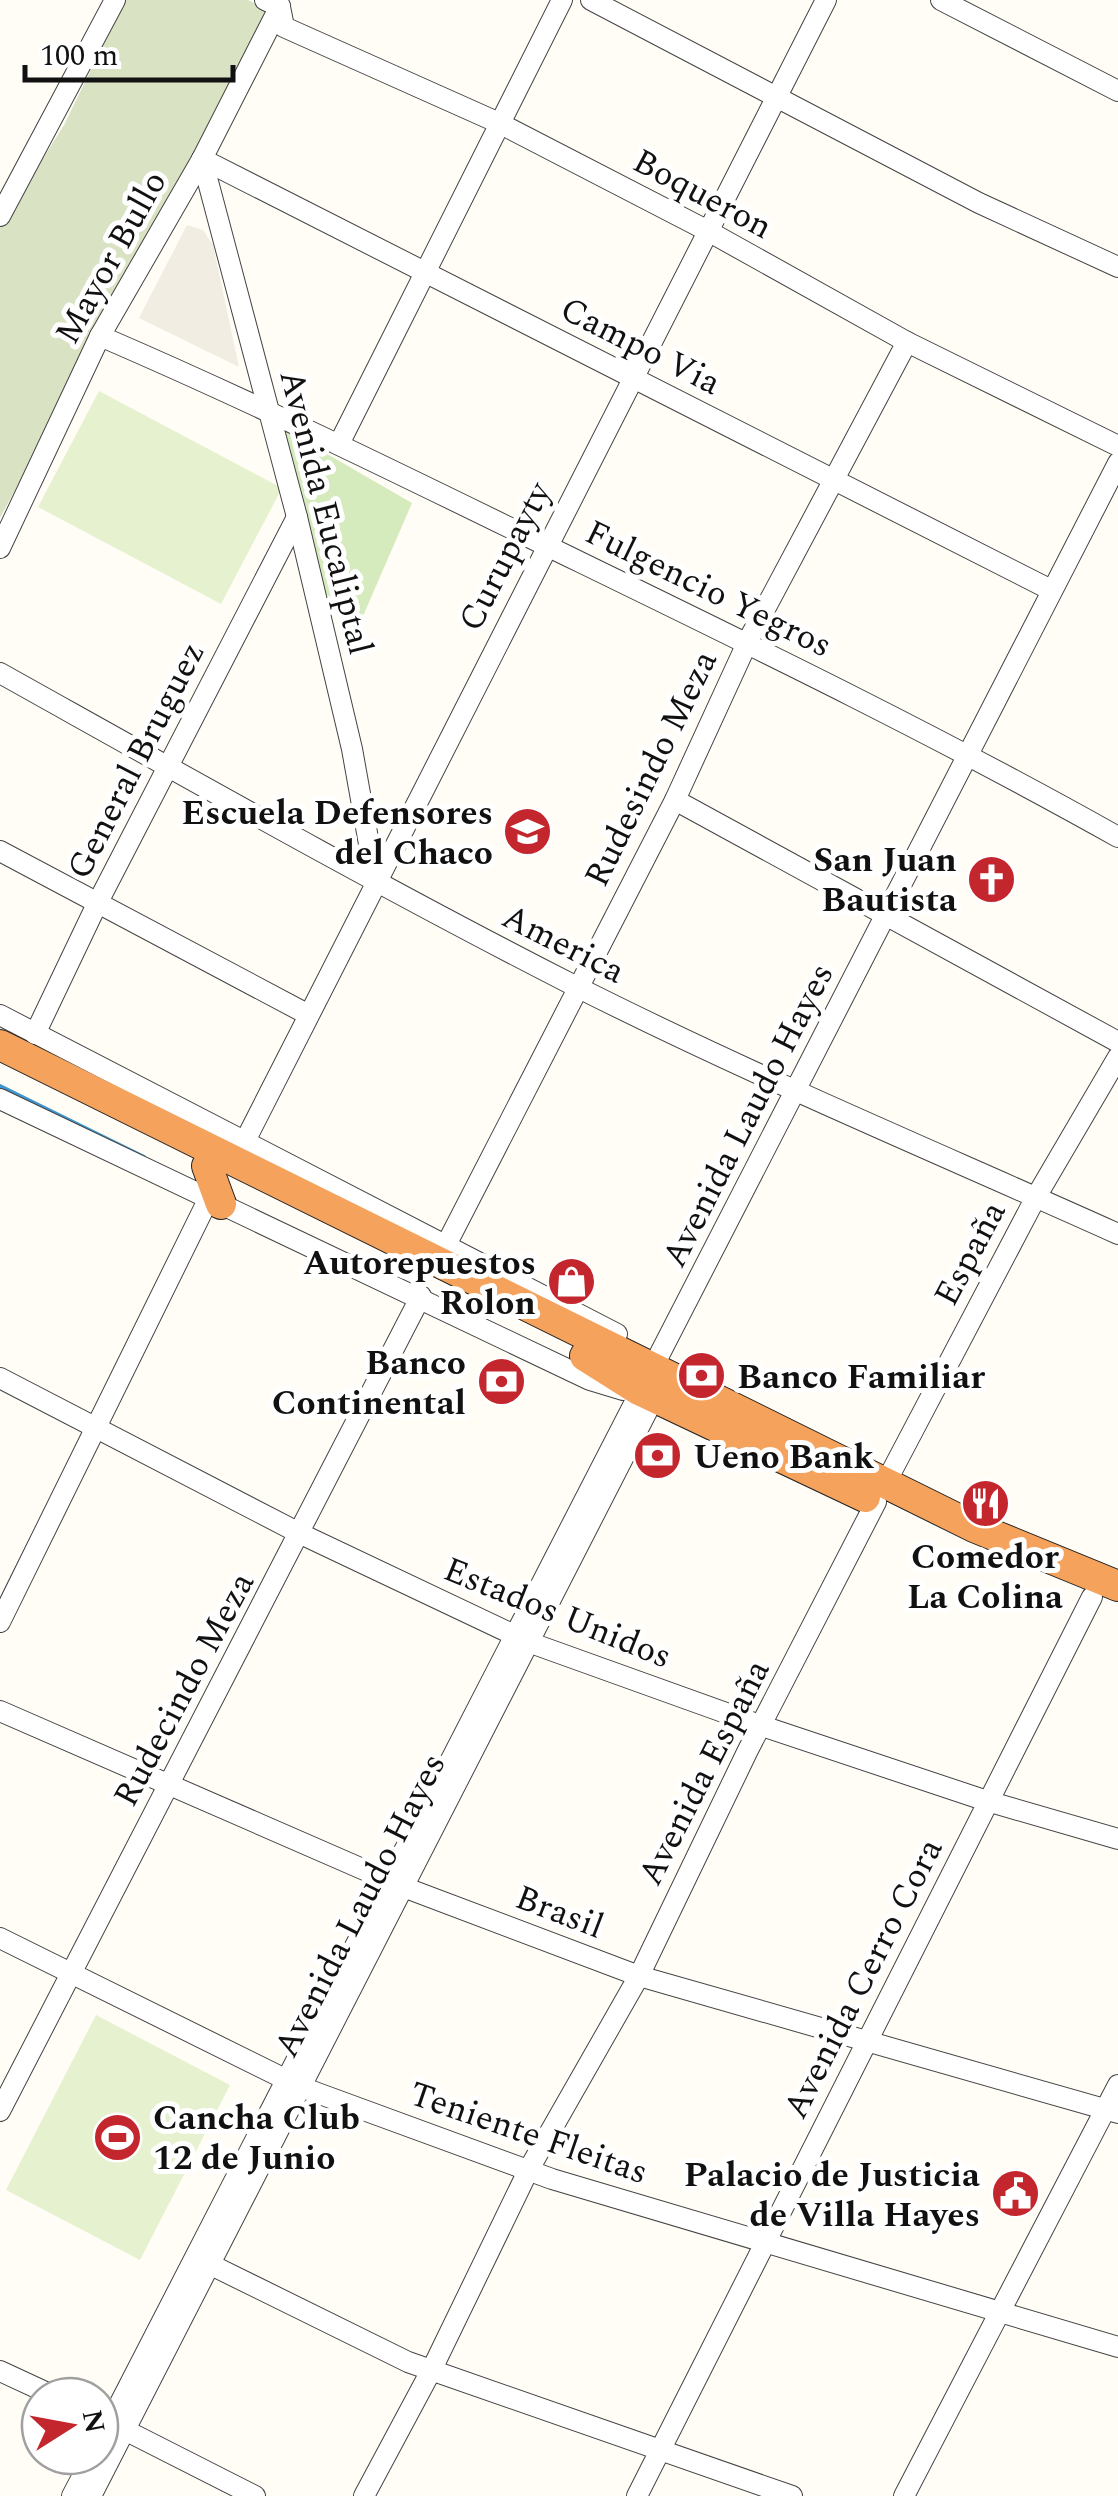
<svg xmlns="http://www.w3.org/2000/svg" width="1118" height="2496" font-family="Spectral,serif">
<rect width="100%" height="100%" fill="#fffdf5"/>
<polygon fill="#d5ebbd" points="282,428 412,503 363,616 324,593"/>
<polygon fill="#d9e3c4" points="125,0 248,0 271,12 0,518 0,227 64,125"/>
<g fill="#e6f2cf">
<polygon points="99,391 282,488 221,604 38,507"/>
<polygon points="96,2015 230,2085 140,2260 6,2190"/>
</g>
<polygon fill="#f1ede2" points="187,225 203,230 213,245 239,367 139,318"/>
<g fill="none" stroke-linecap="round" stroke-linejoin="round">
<polyline stroke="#3f96cf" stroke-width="4" points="0,1086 144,1157"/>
<defs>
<g id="minor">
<polyline points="265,0 280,7 284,27 499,123 708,231 907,342 1118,446"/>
<polyline points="591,0 979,203 1118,267"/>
<polyline points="941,0 1118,91"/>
<polyline points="202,159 1051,590"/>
<polyline points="202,159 297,517 352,749 376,883"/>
<polyline points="0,216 115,0"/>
<path d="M100,336C251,401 398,473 545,545C738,639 931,732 1118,837"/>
<polyline points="340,442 562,0"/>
<polyline points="0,548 100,336 202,159 280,6"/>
<path d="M0,673C190,779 379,886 573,985C751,1075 936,1152 1118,1234"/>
<polyline points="675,800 1118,1042"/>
<polyline points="0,851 307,1014"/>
<polyline points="0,1015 617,1334"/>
<polyline points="35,1034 97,904 297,517"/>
<polyline points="0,1099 590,1380 623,1390"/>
<polyline points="244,1143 826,0"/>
<polyline points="445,1247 675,800 748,641 907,342"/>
<polyline points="0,1378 301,1534 531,1643 762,1726 987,1801 1118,1839"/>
<polyline points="885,1484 1036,1197 1118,1057"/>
<polyline points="0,1622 209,1198"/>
<polyline points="0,1711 406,1888 639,1976 1118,2113"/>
<polyline points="0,1938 301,2087 552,2179 1118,2347"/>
<polyline points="0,2111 421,1296"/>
<polyline points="197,2258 408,2362 792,2496"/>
<polyline points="0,2371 54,2396"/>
<polyline points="115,2425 255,2496"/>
<polyline points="100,2442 1118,463"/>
<polyline points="72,2496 93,2456"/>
<polyline points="91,2496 658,1390"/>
<polyline points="364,2496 432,2369 529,2169 639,1976 748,1750 876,1502"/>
<polyline points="637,2496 1092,1597"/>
<polyline points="904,2496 1118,2085"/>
</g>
<g id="highway">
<polyline points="0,1045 974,1527 1118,1586"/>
<polyline points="207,1166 221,1204"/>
<polyline points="585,1356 639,1390 865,1497"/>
</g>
</defs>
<use href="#minor" stroke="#444" stroke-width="22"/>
<use href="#highway" stroke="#222" stroke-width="32"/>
<use href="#minor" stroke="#fff" stroke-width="20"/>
<use href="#highway" stroke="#f5a25d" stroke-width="30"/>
</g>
<defs>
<symbol id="school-disc" viewBox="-11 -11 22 22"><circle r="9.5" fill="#c4262e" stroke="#fff"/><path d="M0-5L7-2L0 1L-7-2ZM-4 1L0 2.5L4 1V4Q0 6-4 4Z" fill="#fff"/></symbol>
<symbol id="church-disc" viewBox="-11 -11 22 22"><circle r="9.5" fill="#c4262e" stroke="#fff"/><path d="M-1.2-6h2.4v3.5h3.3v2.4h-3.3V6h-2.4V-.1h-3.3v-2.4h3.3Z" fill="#fff"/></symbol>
<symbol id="shop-disc" viewBox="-11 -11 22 22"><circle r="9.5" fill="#c4262e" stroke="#fff"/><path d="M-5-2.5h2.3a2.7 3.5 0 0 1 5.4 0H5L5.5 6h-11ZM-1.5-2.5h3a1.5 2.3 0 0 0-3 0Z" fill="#fff"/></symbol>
<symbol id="bank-disc" viewBox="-11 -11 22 22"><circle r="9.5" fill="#c4262e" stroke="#fff"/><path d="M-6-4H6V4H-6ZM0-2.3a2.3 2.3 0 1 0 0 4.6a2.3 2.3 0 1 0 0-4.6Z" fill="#fff"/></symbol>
<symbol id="restaurant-disc" viewBox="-11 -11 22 22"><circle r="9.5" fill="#c4262e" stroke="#fff"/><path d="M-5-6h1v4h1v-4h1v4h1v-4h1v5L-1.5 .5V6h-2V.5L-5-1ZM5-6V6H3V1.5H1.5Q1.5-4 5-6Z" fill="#fff"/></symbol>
<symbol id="stadium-disc" viewBox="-11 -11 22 22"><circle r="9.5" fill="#c4262e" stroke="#fff"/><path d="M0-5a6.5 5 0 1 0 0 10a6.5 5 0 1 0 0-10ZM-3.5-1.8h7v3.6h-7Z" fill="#fff"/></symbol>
<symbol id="civic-disc" viewBox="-11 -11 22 22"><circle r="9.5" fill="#c4262e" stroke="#fff"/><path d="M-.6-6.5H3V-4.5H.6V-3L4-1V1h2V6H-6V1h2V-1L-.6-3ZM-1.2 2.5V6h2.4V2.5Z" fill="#fff"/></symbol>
</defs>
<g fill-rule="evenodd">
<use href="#school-disc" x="500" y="804" width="55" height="55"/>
<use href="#church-disc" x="964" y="852" width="55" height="55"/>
<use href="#shop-disc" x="544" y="1254" width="55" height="55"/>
<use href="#bank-disc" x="674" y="1348" width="55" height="55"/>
<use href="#bank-disc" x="474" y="1354" width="55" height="55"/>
<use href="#bank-disc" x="630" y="1428" width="55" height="55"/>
<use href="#restaurant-disc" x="958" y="1476" width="55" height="55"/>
<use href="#stadium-disc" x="90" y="2110" width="55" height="55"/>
<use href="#civic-disc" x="988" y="2166" width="55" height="55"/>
</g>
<g text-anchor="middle" stroke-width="10" stroke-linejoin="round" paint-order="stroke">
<g font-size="35" fill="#111" stroke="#fff">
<text transform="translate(703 193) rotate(28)" y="12">Boqueron</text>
<text transform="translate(110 257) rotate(-61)" y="12">Mayor Bullo</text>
<text transform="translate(641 345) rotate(27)" y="12">Campo Via</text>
<text transform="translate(327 512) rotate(76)" y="12">Avenida Eucaliptal</text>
<text transform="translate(504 556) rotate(-63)" y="12">Curupayty</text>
<text transform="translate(709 588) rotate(26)" y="12">Fulgencio Yegros</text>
<text transform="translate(135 760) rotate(-63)" y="12">General Bruguez</text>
<text transform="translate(650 768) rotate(-64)" y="12">Rudesindo Meza</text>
<text transform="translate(564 943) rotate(27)" y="12">America</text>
<text transform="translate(747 1115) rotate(-63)" y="12">Avenida Laudo Hayes</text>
<text transform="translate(969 1253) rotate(-62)" y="12">España</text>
<text transform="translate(558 1612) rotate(22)" y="12">Estados Unidos</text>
<text transform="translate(183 1689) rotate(-62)" y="12">Rudecindo Meza</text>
<text transform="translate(703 1772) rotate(-63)" y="12">Avenida España</text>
<text transform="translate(359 1905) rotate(-63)" y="12">Avenida Laudo Hayes</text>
<text transform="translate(560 1911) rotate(21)" y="12">Brasil</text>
<text transform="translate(862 1978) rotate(-63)" y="12">Avenida Cerro Cora</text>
<text transform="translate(529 2132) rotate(19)" y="12">Teniente Fleitas</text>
</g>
<g font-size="35" font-weight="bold" fill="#111" stroke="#fff" text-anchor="end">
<text x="493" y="824">Escuela Defensores<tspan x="493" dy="40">del Chaco</tspan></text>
<text x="957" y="871">San Juan<tspan x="957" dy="40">Bautista</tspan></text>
<text x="536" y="1274">Autorepuestos<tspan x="536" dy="40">Rolon</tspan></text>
<text x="466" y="1374">Banco<tspan x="466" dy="40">Continental</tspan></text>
<text x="737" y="1388" text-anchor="start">Banco Familiar</text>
<text x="693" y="1468" text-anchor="start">Ueno Bank</text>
<text x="985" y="1568" text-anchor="middle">Comedor<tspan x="985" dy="40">La Colina</tspan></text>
<text x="153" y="2129" text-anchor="start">Cancha Club<tspan x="153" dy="40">12 de Junio</tspan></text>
<text x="980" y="2186">Palacio de Justicia<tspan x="980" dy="40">de Villa Hayes</tspan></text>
</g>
</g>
<g transform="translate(70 2426) rotate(79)"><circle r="48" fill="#ffffff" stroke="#a0a0a0" stroke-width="2.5"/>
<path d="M0-8L18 38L0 25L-18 38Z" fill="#c4262e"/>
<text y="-15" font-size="28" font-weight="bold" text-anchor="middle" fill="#111111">N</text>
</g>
<path d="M25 65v15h208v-15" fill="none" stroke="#111111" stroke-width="5"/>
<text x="40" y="65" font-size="30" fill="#111111" stroke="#ffffff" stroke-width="8" paint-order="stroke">100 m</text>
</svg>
